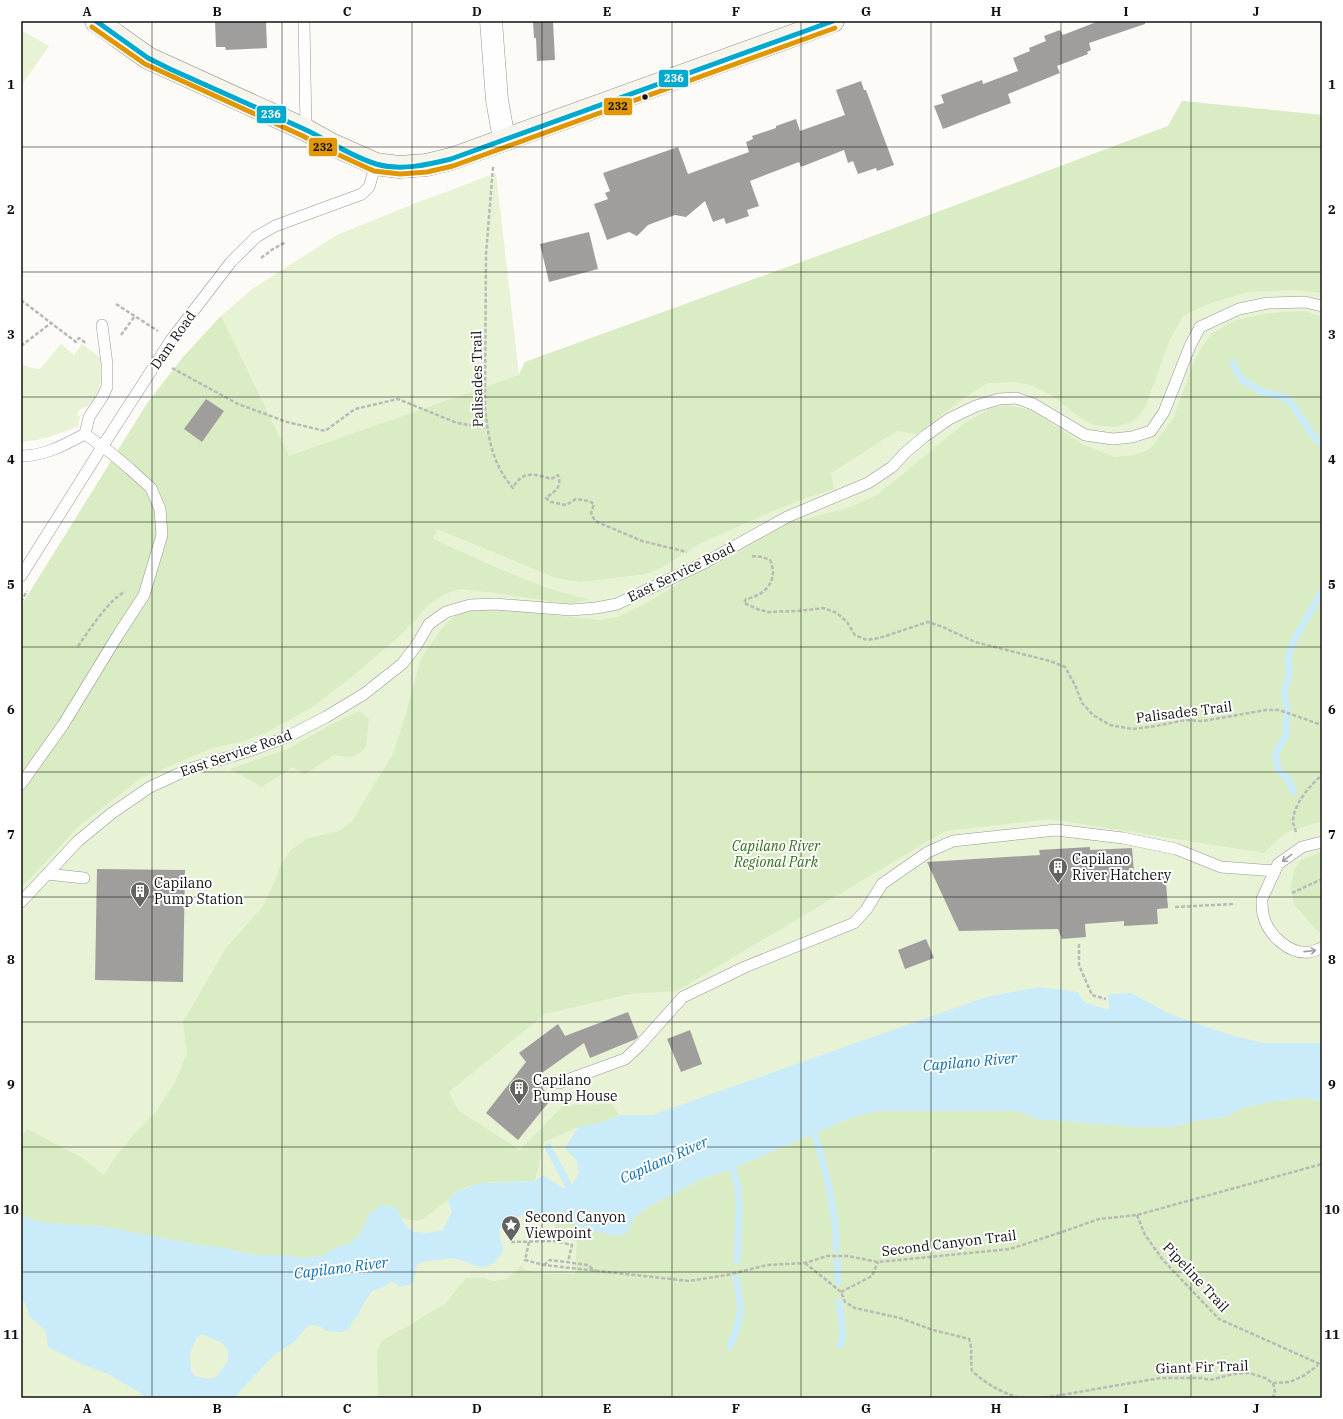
<svg xmlns="http://www.w3.org/2000/svg" width="1343" height="1419" font-family="'IBM Plex Serif',serif">
<rect width="100%" height="100%" fill="#fcfbf7"/>
<g fill="#e8f3d5">
<polygon points="21,30 49,46 21,86"/>
<polygon points="1182,101 1322,115 1322,1398 21,1398 21,606 146,405 183,357 221,316 252,289 337,235 416,203 496,173 519,374 525,362 865,239 1168,126"/>
<path d="M61,344L74,355L82,344L101,358C103,378 101,394 86,408L84,407L82,409H80L77,414L80,417L78,426C59,434 41,441 21,442V364L32,368L40,369Z"/>
</g>
<g fill="#d9ecc3">
<path d="M1182,101L1322,115V293L1295,290L1247,292L1211,303L1184,315L1170,339L1145,408L1132,422L1114,427L1094,425L1082,419L1051,395L1031,385L1015,382L988,383L961,400L917,434L897,431L831,473L834,489L806,498L771,512L699,544L663,567L646,574L581,582L556,578L437,529L433,539C484,561 534,588 588,599V600L570,604L488,592L460,589L443,595L426,607L416,620L395,640L353,676L311,708L267,732L241,742L213,748L141,778L79,826L21,888V606L146,405L183,357L221,316L289,456L519,375L525,362L865,239L1168,126Z"/>
<path d="M1305,311L1322,317V821L1285,833L1264,853L1051,819L945,831L677,991L630,994L545,1014L449,1092L458,1110L520,1150L564,1105L612,1104L619,1115L604,1122L578,1127L544,1142L535,1181C512,1182 476,1179 456,1192C453,1194 450,1198 447,1201C444,1203 440,1205 437,1208C424,1219 420,1224 402,1218L395,1206L369,1214L359,1236L345,1245L335,1247L325,1255L305,1258L277,1255H255L220,1247L204,1246L106,1227L39,1222L21,1215V1137L27,1129L81,1157L104,1175L117,1155L134,1134L156,1112L176,1080L187,1054L183,1022L226,948L264,905L276,878L280,866L291,850L308,838L339,831L352,821L393,754L406,713L421,658L440,631L449,621L456,615L476,609L526,612L599,620L618,617L650,601L687,578L747,548L785,524L845,509L876,496L966,422L993,407L1008,405L1031,410L1084,445L1114,457L1135,455L1150,449L1173,419L1196,356L1211,334L1233,321L1264,314L1281,312Z"/>
<path d="M360,711L369,719L366,747C353,759 352,758 334,755L304,775L293,767L262,787L230,769L290,748L330,725Z"/>
<polygon points="1322,852 1322,933 1317,931 1294,904 1291,888 1294,870 1301,860"/>
<polygon points="1302,1098 1322,1101 1322,1398 378,1398 377,1351 382,1341 445,1304 466,1278 483,1278 493,1281 505,1280 517,1271 521,1265 525,1270 547,1274 575,1274 577,1242 554,1230 556,1218 594,1231 626,1234 633,1219 646,1208 706,1177 727,1171 850,1118 877,1111 1019,1111 1037,1119 1139,1127 1173,1127 1193,1121 1225,1117 1243,1108 1268,1102"/>
</g>
<path fill="#caebf9" fill-rule="evenodd" d="M1039,987L1078,992L1084,1002L1109,1010L1108,994L1131,993L1168,1013L1230,1035L1264,1043H1322V1101L1302,1098L1268,1102L1243,1108L1225,1117L1193,1121L1173,1127H1139L1037,1119L1019,1111H877L850,1118L727,1171L706,1177L646,1208L633,1219L626,1234L617,1236L594,1231L542,1213L522,1215L502,1225L499,1231L503,1251C500,1257 494,1264 488,1266C477,1270 468,1261 458,1259C452,1258 445,1259 439,1260C420,1261 415,1261 414,1282L408,1285L399,1287L395,1282L390,1283L384,1287L372,1291L361,1308L359,1314L351,1323L350,1329L341,1332L326,1331L321,1327L313,1325L308,1326L293,1343L275,1354L240,1391L235,1398H144L142,1394L108,1374L84,1365L48,1347L46,1331L30,1317L26,1305L21,1298V1215L39,1222L106,1227L204,1246L220,1247L255,1255H277L305,1258L325,1255L335,1247L345,1245L359,1236L369,1214L380,1206H395C399,1213 403,1223 408,1228C417,1236 434,1232 443,1230L452,1212L448,1200L456,1192L479,1183L535,1181L543,1175L563,1188L571,1186L579,1173L577,1161L565,1148L578,1127L604,1122L619,1115H652L986,997ZM202,1334L222,1343L228,1350V1361L216,1377L209,1379L195,1376L191,1370L190,1353L197,1337Z"/>
<g fill="none" stroke-linecap="round" stroke-linejoin="round">
<g stroke="#caebf9" stroke-width="7">
<polyline points="1233,363 1241,379 1262,392 1277,395 1289,400 1304,422 1313,436 1322,444"/>
<polyline points="1293,791 1288,779 1279,771 1275,755 1286,735 1287,707 1284,693 1289,675 1288,656 1294,640 1322,591"/>
<path d="M812,1126C824,1163 837,1210 836,1249"/>
<polyline points="548,1147 573,1194"/>
<polyline points="731,1160 738,1188 739,1209 737,1260"/>
<polyline points="837,1261 838,1282"/>
<polyline points="839,1302 843,1334 840,1345"/>
<polyline points="730,1346 737,1327 741,1309 736,1278"/>
</g>
</g>
<g fill="#a09e9c">
<polygon points="215,21 266,21 267,48 226,50 225,47 216,47"/>
<polygon points="533,21 553,21 555,60 537,61 536,38 534,38"/>
<polygon points="1099,21 1145,21 1145,24 1089,43 1091,50 1087,52 1088,54 1057,66 1060,73 1008,94 1011,103 943,129 934,106 944,103 941,95 982,80 983,84 1018,71 1013,58 1030,51 1029,48 1046,41 1044,36 1060,30 1063,35"/>
<polygon points="861,81 864,90 866,90 894,165 877,171 876,168 858,174 853,161 848,163 844,150 801,167 799,162 750,181 759,206 747,210 749,216 726,224 724,218 713,222 705,201 686,217 675,215 648,225 637,236 629,232 607,240 594,204 608,199 605,193 610,191 603,173 678,147 688,174 749,152 746,142 753,139 752,136 776,128 776,126 796,119 800,131 845,115 836,90"/>
<polygon points="589,232 598,269 549,282 540,244"/>
<polygon points="206,399 224,411 202,442 184,429"/>
<polygon points="1090,847 1090,850 1132,848 1134,872 1165,871 1168,908 1157,909 1158,924 1124,926 1124,921 1085,924 1086,937 1062,939 1058,929 959,931 927,862 1040,855 1039,850"/>
<polygon points="97,869 185,870 183,982 95,980"/>
<polygon points="926,939 934,958 905,969 898,950"/>
<polygon points="628,1012 638,1037 636,1039 590,1058 584,1043 532,1080 553,1097 518,1140 486,1113 526,1062 519,1053 558,1024 565,1036"/>
<polygon points="690,1030 702,1064 681,1072 667,1039"/>
</g>
<g fill="none" stroke-linecap="round" stroke-linejoin="round">
<defs>
<g id="service">
<polyline points="304,21 306,130"/>
<polyline points="85,434 89,417 103,396 107,387 107,364 102,325"/>
<path d="M21,456C45,456 64,445 85,434L111,453L130,469L151,488L160,509L162,535L144,595L118,635L63,725L21,784"/>
<polyline points="21,576 102,447 171,340 231,262 256,237 275,226 362,194 369,187 376,164"/>
<path d="M1322,842L1302,847L1278,864L1262,899C1262,904 1262,909 1263,914C1267,934 1289,955 1310,952C1314,951 1318,949 1322,948"/>
<polyline points="47,874 84,878"/>
<polyline points="21,902 78,841 112,813 150,787 189,769 252,750 287,737 326,717 364,694 402,664 416,646 429,624 446,612 470,605 495,604 571,610 596,608 617,604 706,562 787,517 868,483 892,467 906,452 925,436 949,419 976,406 999,399 1016,398 1033,404 1085,435 1113,439 1132,437 1151,431 1164,412 1190,346 1200,327 1239,309 1268,303 1305,302 1322,306"/>
<polyline points="559,1083 625,1059 639,1046 683,997 745,967 854,923 866,910 882,884 928,852 953,841 1056,830 1123,838 1176,849 1221,867 1275,871"/>
</g>
<polyline id="minor" points="491,21 497,100 504,139"/>
<polyline id="tertiary" points="96,21 117,36"/>
<polyline id="secondary" points="117,36 148,58 306,130 331,144 376,164 399,167 426,165 451,159 833,21"/>
</defs>
<use href="#service" stroke="#979695" stroke-width="12"/>
<use href="#minor" stroke="#979695" stroke-width="23"/>
<use href="#tertiary" stroke="#979695" stroke-width="23"/>
<use href="#secondary" stroke="#8d8d8b" stroke-width="23"/>
<g stroke="#b9b9b8" stroke-width="2.5" stroke-dasharray="4 2" stroke-linecap="butt">
<path d="M493,167L486,254L485,407C488,437 492,464 513,488C522,470 535,474 551,479L558,475C562,488 556,490 546,498L551,502L566,505L576,499L589,501L594,504L591,513L595,521L642,541L687,552"/>
<polyline points="261,258 273,249 286,242"/>
<polyline points="21,300 76,342 79,338 87,344"/>
<polyline points="116,304 158,331"/>
<polyline points="121,335 135,316"/>
<polyline points="21,346 51,323"/>
<polyline points="172,368 238,404 287,422 325,431 355,409 398,399 457,423 487,428"/>
<path d="M752,556L762,557L770,560C779,580 766,595 746,599L744,603L757,609L768,612L798,611L823,608L837,613L847,622L855,635L867,640L879,638L928,622L943,627L975,642L1050,661L1065,667L1075,685L1082,703L1093,715L1110,725L1132,729L1156,726L1185,720L1203,721L1266,710H1279L1322,725"/>
<polyline points="21,602 27,591"/>
<path d="M78,646C88,632 110,598 125,592"/>
<path d="M1296,832C1295,829 1294,825 1293,823C1292,806 1310,785 1322,775"/>
<polyline points="1292,893 1322,879"/>
<polyline points="1175,907 1234,904"/>
<polyline points="1079,944 1079,965 1092,995 1106,999"/>
<polyline points="1137,1215 1145,1235 1163,1260 1219,1319 1322,1365"/>
<polyline points="511,1242 554,1241 572,1245 568,1262"/>
<polyline points="529,1242 525,1260 544,1265 689,1281 727,1275 767,1265 805,1263 827,1256 848,1256 878,1262 1010,1249 1059,1233 1099,1219 1137,1215 1322,1164"/>
<path d="M805,1263L841,1292L845,1302L855,1308L900,1318L933,1330L969,1339C973,1349 970,1360 972,1371C988,1385 999,1391 1019,1398"/>
<polyline points="544,1265 550,1260 588,1265 595,1271"/>
<polyline points="841,1292 872,1276 878,1262"/>
<polyline points="1273,1383 1290,1382 1305,1375 1318,1365"/>
<polyline points="1044,1398 1160,1378 1201,1378 1210,1380 1233,1374 1249,1373 1265,1378 1273,1383 1275,1391 1273,1398"/>
</g>
<use href="#service" stroke="#fffefe" stroke-width="11"/>
<use href="#minor" stroke="#fffefe" stroke-width="22"/>
<use href="#tertiary" stroke="#fffefe" stroke-width="22"/>
<use href="#secondary" stroke="#f6f4eb" stroke-width="22"/>
<defs>
<path id="bus-1" d="M96,21L148,58L170,69C215,89 260,109 304,129C328,140 350,156 376,164C400,171 427,165 451,159L833,21"/>
<polyline id="bus-2" points="92,27 145,64 303,136 328,150 374,171 400,174 427,172 453,166 835,28"/>
</defs>
<use href="#bus-1" stroke="#fff" stroke-width="8"/>
<use href="#bus-2" stroke="#fff" stroke-width="8"/>
<use href="#bus-1" stroke="#00a9ce" stroke-width="5"/>
<use href="#bus-2" stroke="#e09702" stroke-width="5"/>
</g>
<defs><path id="oneway-shaft" d="M-6 0H5M1.5-3L5.5 0L1.5 3" fill="none" stroke-width="1.6" stroke-linecap="round" stroke-linejoin="round"/></defs>
<g stroke="#a09f9f">
<use href="#oneway-shaft" transform="translate(1287 858) rotate(144)"/>
<use href="#oneway-shaft" transform="translate(1310 951) rotate(-6)"/>
</g>
<path fill="none" stroke="#111" stroke-width="1" stroke-opacity="0.55" d="M152,21V1398M282,21V1398M412,21V1398M542,21V1398M672,21V1398M801,21V1398M931,21V1398M1061,21V1398M1191,21V1398M21,147H1322M21,272H1322M21,397H1322M21,522H1322M21,647H1322M21,772H1322M21,897H1322M21,1022H1322M21,1147H1322M21,1272H1322"/>
<defs>
<symbol id="building-pin" viewBox="-11 -11 22 30"><path d="M0 17L-7.5 6A9.5 9.5 0 1 1 7.5 6Z" fill="#636362" stroke="#fff"/><path d="M-4-6H4V6H1V3H-1V6H-4ZM-2.5-4.3h1.7v1.8h-1.7ZM.8-4.3h1.7v1.8H.8ZM-2.5-1h1.7V.8h-1.7ZM.8-1h1.7V.8H.8Z" fill="#fff"/></symbol>
<symbol id="sight-pin" viewBox="-11 -11 22 30"><path d="M0 17L-7.5 6A9.5 9.5 0 1 1 7.5 6Z" fill="#636362" stroke="#fff"/><path d="M0-6L1.8-2.2L6-1.7L2.9 1.2L3.7 5.4L0 3.3L-3.7 5.4L-2.9 1.2L-6-1.7L-1.8-2.2Z" fill="#fff"/></symbol>
</defs>
<g fill-rule="evenodd">
<use href="#building-pin" x="1047" y="856" width="22" height="30"/>
<use href="#building-pin" x="129" y="880" width="22" height="30"/>
<use href="#building-pin" x="508" y="1077" width="22" height="30"/>
<use href="#sight-pin" x="500" y="1214" width="22" height="30"/>
</g>
<circle fill="#111" stroke="#fff" stroke-width="1.5" cx="645" cy="97" r="3.5"/>
<g text-anchor="middle" stroke-width="4" stroke-linejoin="round" paint-order="stroke">
<g font-size="14" fill="#111" stroke="#fff">
<text transform="translate(173 340) rotate(-55)" y="5">Dam Road</text>
<text transform="translate(477 379) rotate(-91)" y="5">Palisades Trail</text>
<text transform="translate(681 572) rotate(-26)" y="5">East Service Road</text>
<text transform="translate(1184 712) rotate(-7)" y="5">Palisades Trail</text>
<text transform="translate(236 753) rotate(-19)" y="5">East Service Road</text>
<text transform="translate(949 1243) rotate(-7)" y="5">Second Canyon Trail</text>
<text transform="translate(1196 1277) rotate(47)" y="5">Pipeline Trail</text>
<text transform="translate(1202 1367) rotate(-2)" y="5">Giant Fir Trail</text>
</g>
<g font-size="14" font-style="italic" fill="#316e1b" stroke="#fff">
<text x="776" y="851">Capilano River<tspan x="776" dy="16">Regional Park</tspan></text>
</g>
<g font-size="14" fill="#111" stroke="#fff" text-anchor="start">
<text x="1072" y="864">Capilano<tspan x="1072" dy="16">River Hatchery</tspan></text>
<text x="154" y="888">Capilano<tspan x="154" dy="16">Pump Station</tspan></text>
<text x="533" y="1085">Capilano<tspan x="533" dy="16">Pump House</tspan></text>
<text x="525" y="1222">Second Canyon<tspan x="525" dy="16">Viewpoint</tspan></text>
</g>
<g font-size="15" font-style="italic" fill="#0f71ad" stroke="#fff">
<text transform="translate(970 1062) rotate(-5)" y="5">Capilano River</text>
<text transform="translate(664 1160) rotate(-24)" y="5">Capilano River</text>
<text transform="translate(341 1268) rotate(-7)" y="5">Capilano River</text>
</g>
</g>
<g stroke="#fff" stroke-width="1.5">
<rect x="658" y="69" width="31" height="19" rx="4" fill="#00a9ce"/>
<rect x="603" y="97" width="30" height="19" rx="4" fill="#e09702"/>
<rect x="256" y="105" width="31" height="19" rx="4" fill="#00a9ce"/>
<rect x="308" y="137" width="30" height="20" rx="4" fill="#e09702"/>
</g>
<g font-size="11" text-anchor="middle" font-weight="bold" fill="#fff">
<text x="674" y="82">236</text>
<text x="271" y="118">236</text>
</g>
<g font-size="11" text-anchor="middle" font-weight="bold" fill="#111">
<text x="618" y="110">232</text>
<text x="323" y="151">232</text>
</g>
<rect width="1343" height="1419" fill="none" stroke="#ffffff" stroke-width="44"/>
<rect x="22" y="22" width="1299" height="1375" fill="none" stroke="#111" stroke-width="1.5"/>
<g font-size="13" text-anchor="middle" font-weight="bold" fill="#111">
<text x="87" y="16">A</text>
<text x="217" y="16">B</text>
<text x="347" y="16">C</text>
<text x="477" y="16">D</text>
<text x="607" y="16">E</text>
<text x="736" y="16">F</text>
<text x="866" y="16">G</text>
<text x="996" y="16">H</text>
<text x="1126" y="16">I</text>
<text x="1256" y="16">J</text>
<text x="11" y="89">1</text>
<text x="1332" y="89">1</text>
<text x="11" y="214">2</text>
<text x="1332" y="214">2</text>
<text x="11" y="339">3</text>
<text x="1332" y="339">3</text>
<text x="11" y="464">4</text>
<text x="1332" y="464">4</text>
<text x="11" y="589">5</text>
<text x="1332" y="589">5</text>
<text x="11" y="714">6</text>
<text x="1332" y="714">6</text>
<text x="11" y="839">7</text>
<text x="1332" y="839">7</text>
<text x="11" y="964">8</text>
<text x="1332" y="964">8</text>
<text x="11" y="1089">9</text>
<text x="1332" y="1089">9</text>
<text x="11" y="1214">10</text>
<text x="1332" y="1214">10</text>
<text x="11" y="1339">11</text>
<text x="1332" y="1339">11</text>
<text x="87" y="1413">A</text>
<text x="217" y="1413">B</text>
<text x="347" y="1413">C</text>
<text x="477" y="1413">D</text>
<text x="607" y="1413">E</text>
<text x="736" y="1413">F</text>
<text x="866" y="1413">G</text>
<text x="996" y="1413">H</text>
<text x="1126" y="1413">I</text>
<text x="1256" y="1413">J</text>
</g>
</svg>
